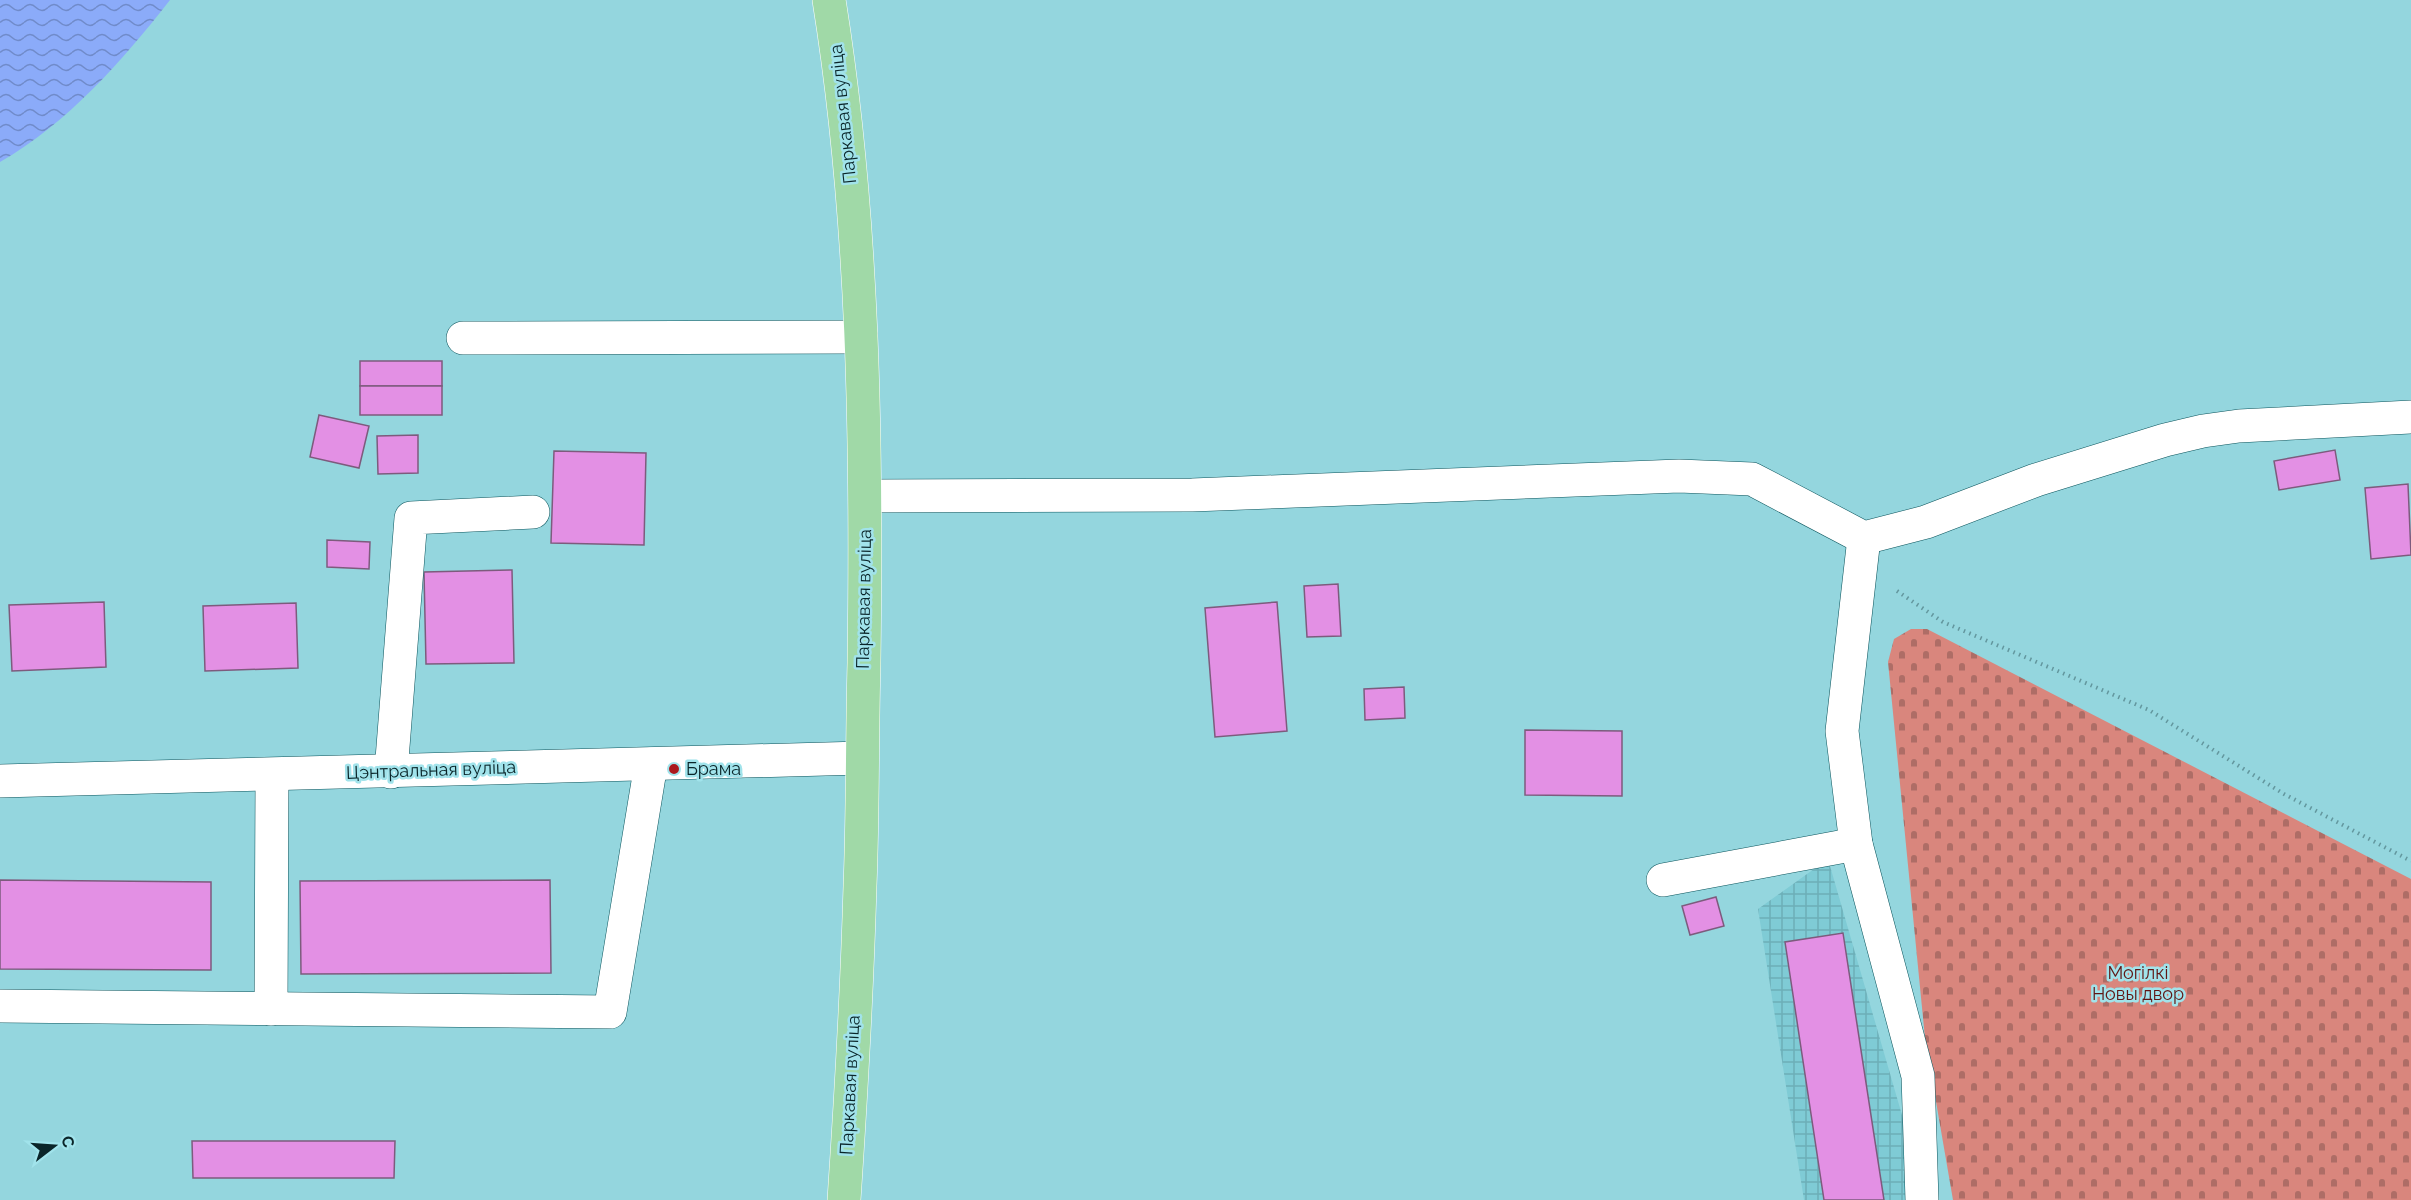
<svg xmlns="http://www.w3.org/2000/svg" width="2411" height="1200" font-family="Raleway,sans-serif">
<defs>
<pattern id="industrial-grid" width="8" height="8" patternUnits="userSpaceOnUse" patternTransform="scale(1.5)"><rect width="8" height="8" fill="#7fcbd5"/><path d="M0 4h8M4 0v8" fill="none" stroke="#6caeb7"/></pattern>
<pattern id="cemetery-stones" width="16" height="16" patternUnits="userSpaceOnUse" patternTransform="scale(1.5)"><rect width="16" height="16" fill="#d9867d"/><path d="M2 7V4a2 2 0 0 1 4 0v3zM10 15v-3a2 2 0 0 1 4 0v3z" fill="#ae6d66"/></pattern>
<pattern id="water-waves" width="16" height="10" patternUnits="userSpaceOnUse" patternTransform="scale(1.5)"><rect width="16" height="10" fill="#8babf9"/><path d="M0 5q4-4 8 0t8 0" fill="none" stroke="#708bca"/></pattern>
</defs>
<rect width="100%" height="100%" fill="#94d6de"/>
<polygon fill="url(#industrial-grid)" points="1828,859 1917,1167 1930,1200 1804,1200 1758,909"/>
<polygon fill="url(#cemetery-stones)" points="1911,629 1927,629 2411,879 2411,1200 1953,1200 1925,1038 1888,662 1894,639"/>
<path fill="url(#water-waves)" d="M0,0H170C122,61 68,123 0,162Z"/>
<g fill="#e390e4" stroke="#7d5b7d" stroke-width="1.5">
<rect x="360" y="361" width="82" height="25"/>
<rect x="360" y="386" width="82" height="29"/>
<polygon points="319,415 369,426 359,468 310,457"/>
<polygon points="418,435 418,473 378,474 377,436"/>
<polygon points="2335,450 2340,480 2279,490 2274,461"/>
<polygon points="554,451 646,453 644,545 551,543"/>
<polygon points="2408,484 2411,555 2371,559 2365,488"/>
<polygon points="327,540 370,542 369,569 327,567"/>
<polygon points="512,570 514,663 426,664 424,572"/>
<polygon points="1338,584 1341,636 1307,637 1304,586"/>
<polygon points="104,602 106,667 12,671 9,605"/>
<polygon points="1277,602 1287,731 1215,737 1205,608"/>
<polygon points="296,603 298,668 205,671 203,606"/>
<polygon points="1404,687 1405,718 1365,720 1364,689"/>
<polygon points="1525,730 1622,731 1622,796 1525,795"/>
<polygon points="0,880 211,882 211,970 0,969"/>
<polygon points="550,880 551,973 301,974 300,881"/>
<polygon points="1716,897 1724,926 1690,935 1682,906"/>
<polygon points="1843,933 1884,1200 1824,1200 1785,942"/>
<polygon points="192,1141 395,1141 394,1178 193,1178"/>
</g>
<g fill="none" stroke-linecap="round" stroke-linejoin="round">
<defs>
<g id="minor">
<polyline points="463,338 861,337"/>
<polyline points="866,496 1192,495 1679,476 1752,479 1864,538 1926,522 2036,480 2165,440 2203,431 2239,426 2411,417"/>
<polyline points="1864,538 1842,731 1856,844 1918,1076 1922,1200"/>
<polyline points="391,772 411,518 533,512"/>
<polyline points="0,781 862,758"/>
<polyline points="1663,880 1856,844"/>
<polyline points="0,1006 610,1012 651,764"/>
<polyline points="271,1009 272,775"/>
</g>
<path id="major" d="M829,0C864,218 867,443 864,663C862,737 863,812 860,886C857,991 851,1096 844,1200"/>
</defs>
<use href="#minor" stroke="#0a545c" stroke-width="34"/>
<use href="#major" stroke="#fff" stroke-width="34"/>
<polyline stroke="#63979e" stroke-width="4" stroke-dasharray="1.5 4.5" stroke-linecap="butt" points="1897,591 1943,622 2149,710 2284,794 2411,861"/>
<use href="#minor" stroke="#fff" stroke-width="33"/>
<use href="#major" stroke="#a0d9a7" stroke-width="33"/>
</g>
<circle fill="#ab181d" stroke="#a1e3eb" stroke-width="2" cx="674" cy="769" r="6"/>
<g text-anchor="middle" stroke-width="5" stroke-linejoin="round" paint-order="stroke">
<g font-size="18" fill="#0a2529" stroke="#a1e3eb">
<text transform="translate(843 114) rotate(-96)" y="6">Паркавая вуліца</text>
<text transform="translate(864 599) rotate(-89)" y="6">Паркавая вуліца</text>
<text transform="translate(431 770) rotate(-2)" y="6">Цэнтральная вуліца</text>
<text transform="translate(850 1085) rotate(-87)" y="6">Паркавая вуліца</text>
</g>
<g font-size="18" fill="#0a2529" stroke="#a1e3eb" text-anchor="start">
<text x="686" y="775">Брама</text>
</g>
<g font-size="18" fill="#601614" stroke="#a1e3eb">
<text x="2138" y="979">Могілкі<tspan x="2138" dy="21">Новы двор</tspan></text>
</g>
</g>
<g transform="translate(54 1146) rotate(73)" stroke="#a1e3eb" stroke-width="4.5" paint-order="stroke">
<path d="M0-4.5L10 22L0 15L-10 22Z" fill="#0a2529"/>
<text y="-9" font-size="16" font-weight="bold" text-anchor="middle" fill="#0a2529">С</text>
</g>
</svg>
